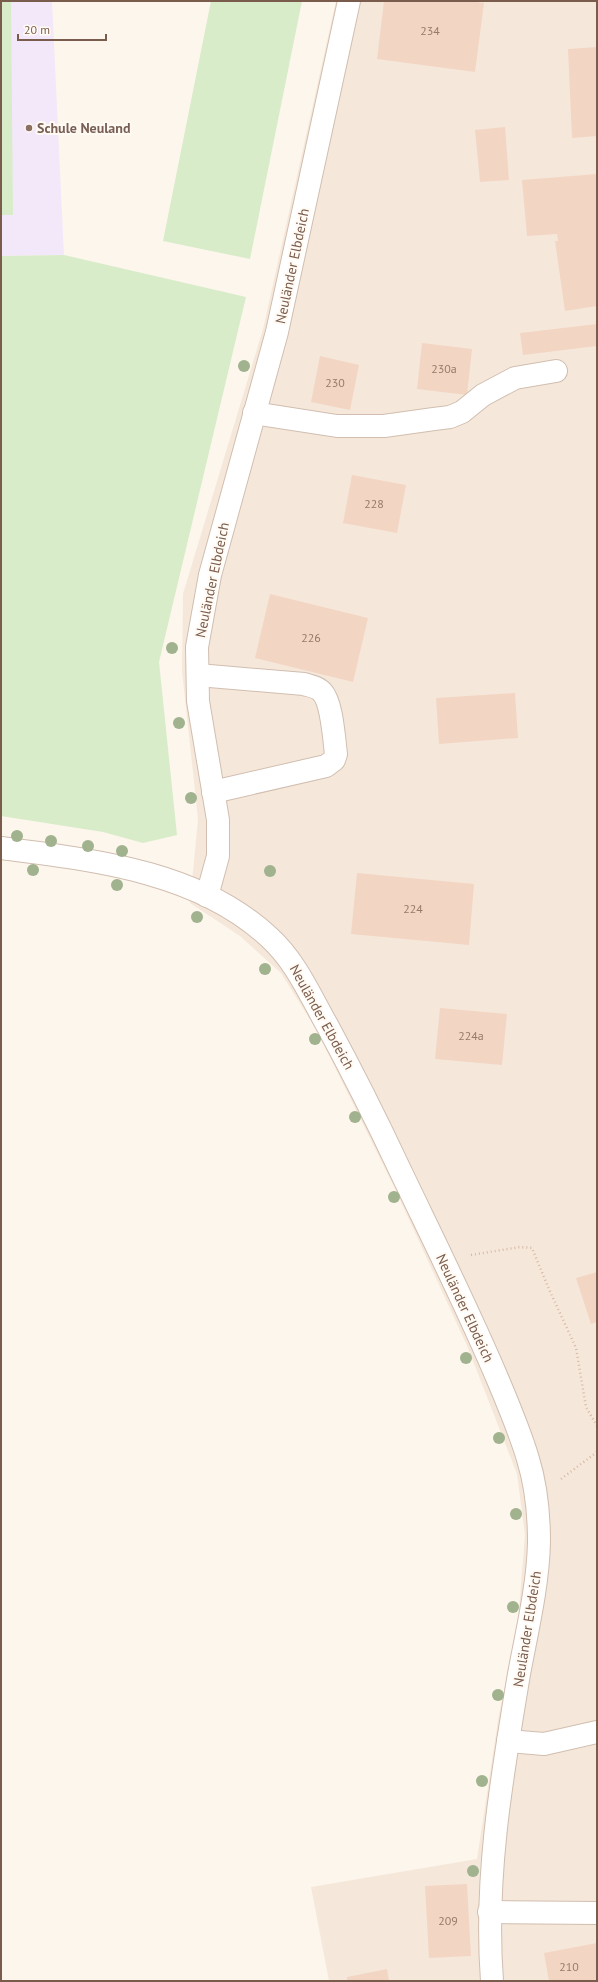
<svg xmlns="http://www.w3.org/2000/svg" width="598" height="1982" font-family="'PT Sans',sans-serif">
<rect width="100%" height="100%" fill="#fdf6ec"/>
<polygon fill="#f5e8da" points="336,1 597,1 597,1981 329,1981 311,1887 477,1859 499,1714 518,1621 525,1535 517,1474 468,1348 395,1189 316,1029 281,973 240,936 190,903 198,819 182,671 183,594 263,329"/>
<polygon fill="#f3e8fa" points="1,1 52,1 64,255 1,256"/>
<g fill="#d8ecc9">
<polygon points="1,1 11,1 13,215 1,215"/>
<polygon points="211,1 302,1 250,259 163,241"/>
<polygon points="64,255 246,297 159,662 177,835 143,843 103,832 1,816 1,256"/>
</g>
<g fill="#f3d5c3">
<polygon points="384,1 468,1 484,3 475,72 377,59"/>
<polygon points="597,47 597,136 572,138 568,49"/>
<polygon points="505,127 509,180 480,182 475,130"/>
<polygon points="597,174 597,306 565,311 555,241 558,241 557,234 527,236 522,180"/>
<polygon points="597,324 597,346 523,355 520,333"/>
<polygon points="422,343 472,349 467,395 417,389"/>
<polygon points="320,356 359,365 350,410 311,402"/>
<polygon points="352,475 406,485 397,533 343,523"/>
<polygon points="270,594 368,618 353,682 255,658"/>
<polygon points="515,693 518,738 439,744 436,698"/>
<polygon points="357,873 474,884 469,945 351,934"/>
<polygon points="440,1008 507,1014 502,1065 435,1059"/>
<polygon points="597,1272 597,1322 591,1324 576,1278"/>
<polygon points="467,1884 471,1956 429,1958 425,1886"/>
<polygon points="597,1943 597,1981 549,1981 544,1953"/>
<polygon points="387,1969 389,1981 347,1981 347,1977"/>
</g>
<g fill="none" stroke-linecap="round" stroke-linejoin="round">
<defs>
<g id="minor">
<polyline points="254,413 337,426 384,426 434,419 450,417 462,412 483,395 515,378 556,371"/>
<path d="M198,675L304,684C310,686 318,687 322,692C332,702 334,739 336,754L334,760L326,766L213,792"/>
<path d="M1,848C93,860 199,871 270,938C296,962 310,995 327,1025C353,1073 377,1121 400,1170C433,1239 468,1309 498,1380C509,1406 520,1432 528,1459C536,1485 539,1514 539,1542C538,1586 527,1631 519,1674C502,1776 484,1877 492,1981"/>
<polyline points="207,896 218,856 218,820 198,701 197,647 210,575 277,332 349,1"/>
<polyline points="508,1741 544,1744 597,1732"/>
<polyline points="489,1912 597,1913"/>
</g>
</defs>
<use href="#minor" stroke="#d1beb0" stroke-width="24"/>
<g stroke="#d9b8a5" stroke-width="2.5" stroke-dasharray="1 3" stroke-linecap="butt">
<polyline points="471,1255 520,1247 532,1248 548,1287 576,1348 586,1407 597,1426"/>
<polyline points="561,1479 597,1452"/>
</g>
<use href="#minor" stroke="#fff" stroke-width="22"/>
</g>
<g fill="#a0b28e">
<circle cx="244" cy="366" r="6"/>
<circle cx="172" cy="648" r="6"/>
<circle cx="179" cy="723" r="6"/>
<circle cx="191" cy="798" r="6"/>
<circle cx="17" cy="836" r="6"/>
<circle cx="51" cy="841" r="6"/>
<circle cx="88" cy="846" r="6"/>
<circle cx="122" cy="851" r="6"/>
<circle cx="33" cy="870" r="6"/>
<circle cx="270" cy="871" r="6"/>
<circle cx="117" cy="885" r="6"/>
<circle cx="197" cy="917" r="6"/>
<circle cx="265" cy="969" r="6"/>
<circle cx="315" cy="1039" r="6"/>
<circle cx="355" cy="1117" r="6"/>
<circle cx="394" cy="1197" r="6"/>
<circle cx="466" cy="1358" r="6"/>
<circle cx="499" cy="1438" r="6"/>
<circle cx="516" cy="1514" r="6"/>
<circle cx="513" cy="1607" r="6"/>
<circle cx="498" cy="1695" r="6"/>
<circle cx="482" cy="1781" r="6"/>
<circle cx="473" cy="1871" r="6"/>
</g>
<circle fill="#8d6e63" stroke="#fffaf3" stroke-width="1.5" cx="29" cy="128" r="4"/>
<g text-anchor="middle" stroke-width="4" stroke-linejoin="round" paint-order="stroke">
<g font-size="12" fill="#987a6a">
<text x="430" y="35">234</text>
<text x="444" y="373">230a</text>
<text x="335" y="387">230</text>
<text x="374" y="508">228</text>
<text x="311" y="642">226</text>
<text x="413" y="913">224</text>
<text x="471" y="1040">224a</text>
<text x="448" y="1925">209</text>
<text x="569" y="1971">210</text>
</g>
<g font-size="14" font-weight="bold" fill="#785e54" stroke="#fffaf3" text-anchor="start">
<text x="37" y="133">Schule Neuland</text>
</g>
<g font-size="14" fill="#7a5c4d" stroke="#fffaf3">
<text transform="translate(292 266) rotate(-78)" y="5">Neuländer Elbdeich</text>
<text transform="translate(212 580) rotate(-78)" y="5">Neuländer Elbdeich</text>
<text transform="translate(322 1017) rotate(61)" y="5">Neuländer Elbdeich</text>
<text transform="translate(465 1308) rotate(65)" y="5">Neuländer Elbdeich</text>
<text transform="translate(527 1629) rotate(-81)" y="5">Neuländer Elbdeich</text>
</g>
</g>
<rect width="598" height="1982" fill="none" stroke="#7a5c4d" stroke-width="4"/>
<path d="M18 34v6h88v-6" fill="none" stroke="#7a5c4d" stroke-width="2"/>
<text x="24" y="34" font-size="12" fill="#7a5c4d" stroke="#fffaf3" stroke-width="3" paint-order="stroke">20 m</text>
</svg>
